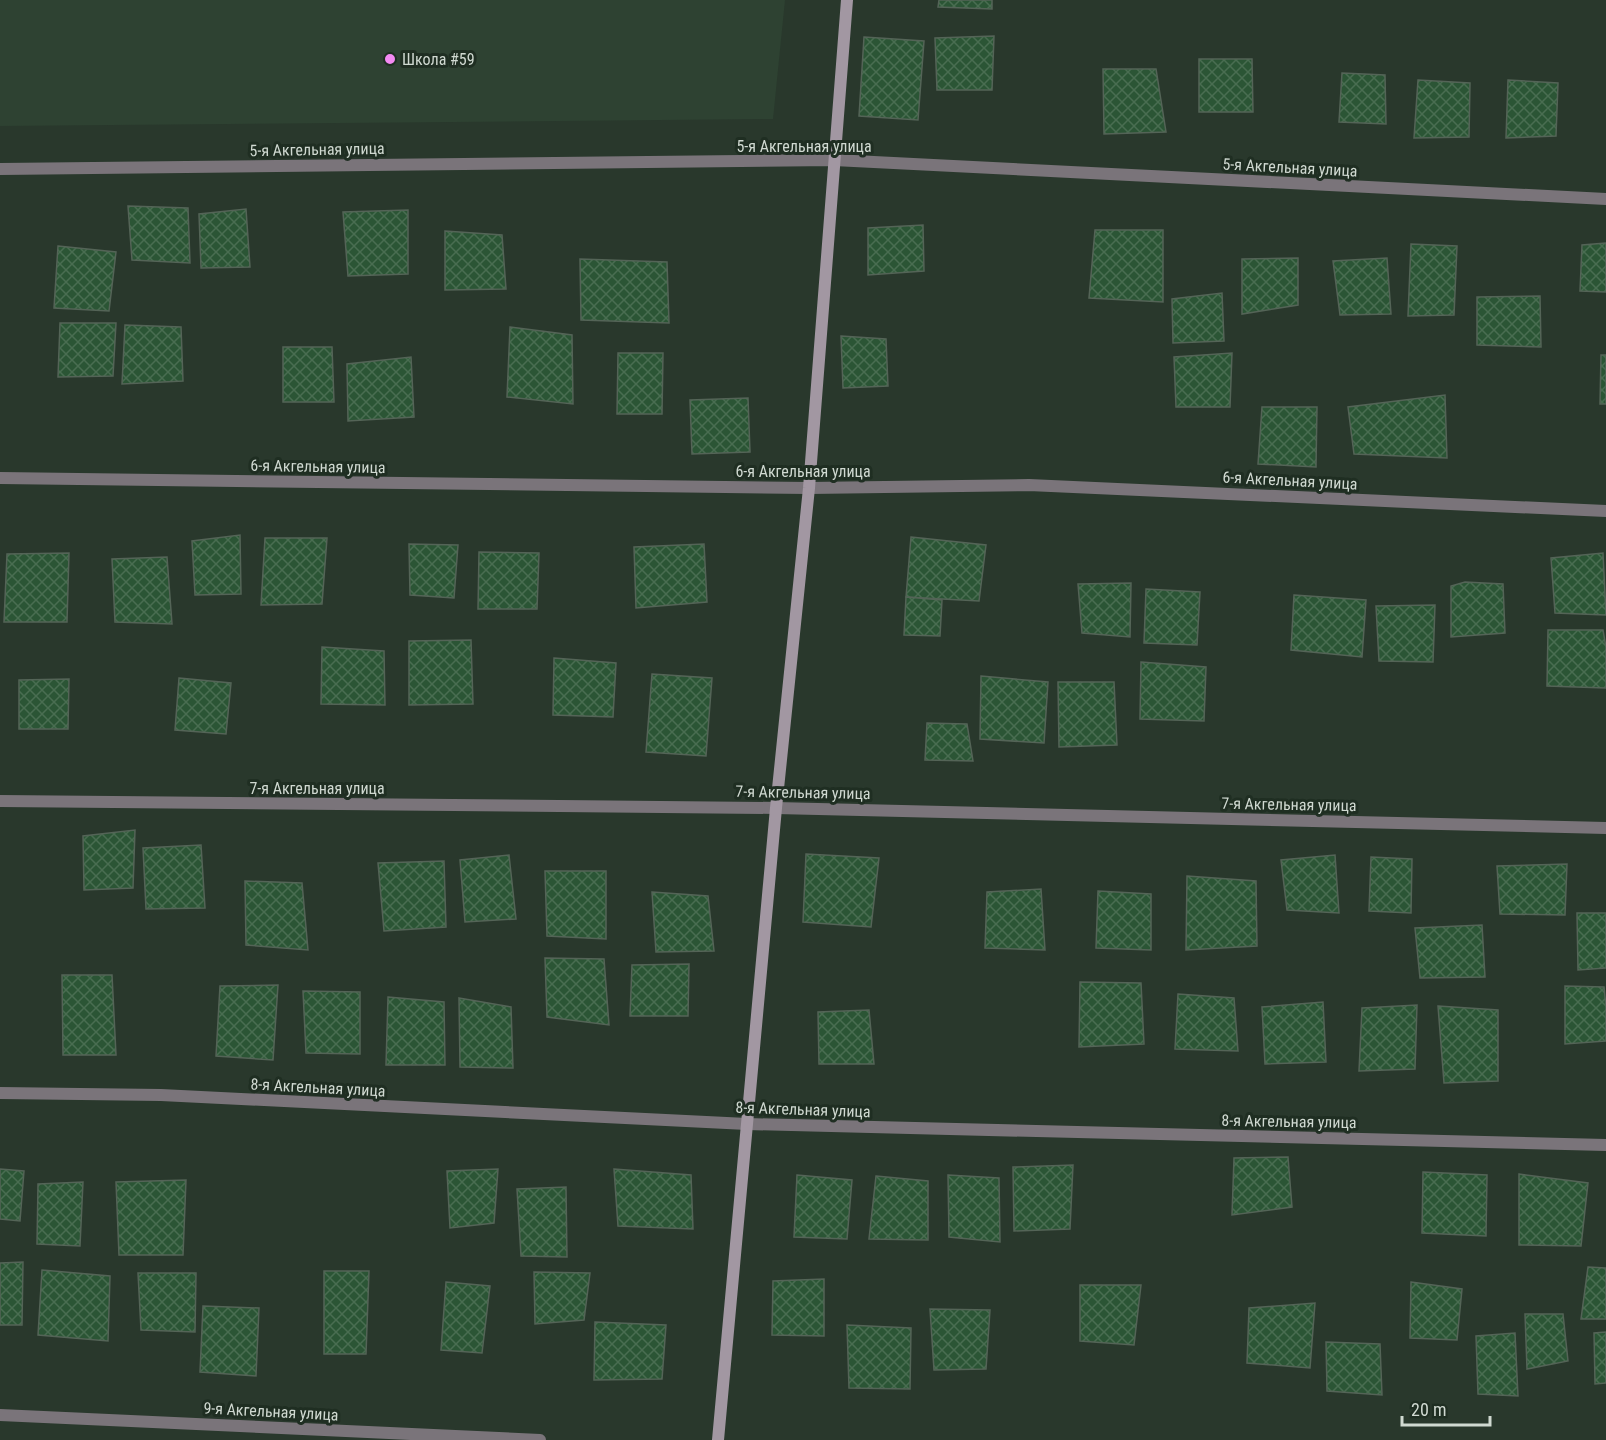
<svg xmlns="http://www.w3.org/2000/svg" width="1606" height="1440" font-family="'Roboto Condensed',sans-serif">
<defs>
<pattern id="building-cross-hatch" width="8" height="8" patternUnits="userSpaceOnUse" patternTransform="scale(1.5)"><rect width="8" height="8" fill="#2b5535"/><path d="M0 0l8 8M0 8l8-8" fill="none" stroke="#496d51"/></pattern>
</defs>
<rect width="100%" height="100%" fill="#29382c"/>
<polygon fill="#2e4232" points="0,0 785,0 773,119 0,126"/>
<g fill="url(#building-cross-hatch)" stroke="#546457" stroke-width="1.5">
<polygon points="939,0 992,0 992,9 938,7"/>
<polygon points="994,36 992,90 937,90 935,38"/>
<polygon points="864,37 924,41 918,120 859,116"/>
<polygon points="1199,59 1252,59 1253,112 1199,112"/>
<polygon points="1103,69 1156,69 1166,132 1104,134"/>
<polygon points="1342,73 1385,75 1386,124 1339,122"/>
<polygon points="1418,80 1470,83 1469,137 1414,138"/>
<polygon points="1508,80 1558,83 1556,136 1506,138"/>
<polygon points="128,206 188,208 190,263 132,260"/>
<polygon points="246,209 250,267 201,268 199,214"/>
<polygon points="408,210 408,274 348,276 343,212"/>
<polygon points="923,225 924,271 868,275 868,228"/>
<polygon points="1095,230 1163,230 1163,302 1089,298"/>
<polygon points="445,231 502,235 506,289 445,290"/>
<polygon points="1606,243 1606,292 1580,291 1582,245"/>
<polygon points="1411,244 1457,246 1454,315 1408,316"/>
<polygon points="58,246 116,252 109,311 54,308"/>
<polygon points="1298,258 1298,305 1242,314 1242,259"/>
<polygon points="1387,258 1391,314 1340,315 1333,261"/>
<polygon points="580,259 667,262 669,323 581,320"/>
<polygon points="1222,293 1224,341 1173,343 1172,299"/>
<polygon points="1540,296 1541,347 1477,345 1477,297"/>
<polygon points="60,323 116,323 113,376 58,377"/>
<polygon points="125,325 181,327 183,381 122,384"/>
<polygon points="510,327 572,335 573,404 507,397"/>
<polygon points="841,336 886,339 888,386 843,388"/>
<polygon points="283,347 332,347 334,402 283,402"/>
<polygon points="618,353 663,353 662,414 617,414"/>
<polygon points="1232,353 1230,407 1176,407 1174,357"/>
<polygon points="1601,355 1606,355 1606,404 1600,404"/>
<polygon points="411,357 414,417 348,421 347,364"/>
<polygon points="1445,395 1447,458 1354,454 1348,407"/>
<polygon points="748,398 750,452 692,454 690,400"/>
<polygon points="1262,407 1317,407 1316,467 1258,464"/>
<polygon points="240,535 241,594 195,595 192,541"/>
<polygon points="911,537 986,545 979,601 906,597"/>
<polygon points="265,538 327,538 322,604 261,605"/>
<polygon points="409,544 458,545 454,598 410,595"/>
<polygon points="704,544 707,602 636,608 634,547"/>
<polygon points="479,552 539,553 537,609 478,609"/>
<polygon points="69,553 67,622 4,622 7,554"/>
<polygon points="1603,553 1606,615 1555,613 1551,558"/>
<polygon points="167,557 172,624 115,622 112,559"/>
<polygon points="1465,582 1503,584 1505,633 1451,637 1451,586"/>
<polygon points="1131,583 1130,637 1082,633 1078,584"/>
<polygon points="1146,589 1200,592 1197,645 1144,643"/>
<polygon points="1294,595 1366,600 1362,657 1291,650"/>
<polygon points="906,597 942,600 940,636 904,635"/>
<polygon points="1435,605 1433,662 1379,661 1376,606"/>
<polygon points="1548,630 1603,630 1606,647 1606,688 1547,686"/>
<polygon points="471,640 473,704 409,705 409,641"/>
<polygon points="322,647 384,651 385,705 321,704"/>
<polygon points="554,658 616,663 613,717 553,715"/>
<polygon points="1141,662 1206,667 1204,721 1140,719"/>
<polygon points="652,674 712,678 706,756 646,752"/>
<polygon points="981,676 1048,682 1044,743 980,739"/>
<polygon points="179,678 231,683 226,734 175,730"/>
<polygon points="69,679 68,729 19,729 19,680"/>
<polygon points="1058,682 1114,682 1117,745 1059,747"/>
<polygon points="927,723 967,724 973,761 925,760"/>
<polygon points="135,830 133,888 84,890 83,836"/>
<polygon points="201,845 205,908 146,909 143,848"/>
<polygon points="806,854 879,858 871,927 803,922"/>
<polygon points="509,855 516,919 465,922 460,860"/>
<polygon points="1335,855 1339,913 1287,910 1281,860"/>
<polygon points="1371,857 1412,859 1411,913 1369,911"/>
<polygon points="444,861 446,927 384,931 378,863"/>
<polygon points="1567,864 1565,915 1500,914 1497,866"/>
<polygon points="545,871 606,871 606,939 547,936"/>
<polygon points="1187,876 1256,881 1257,946 1186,950"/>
<polygon points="245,881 302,883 308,950 246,945"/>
<polygon points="1041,889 1045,950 985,948 987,892"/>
<polygon points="1098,891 1151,894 1151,950 1096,948"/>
<polygon points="652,892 708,896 714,951 656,952"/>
<polygon points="1577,913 1606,913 1606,968 1578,970"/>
<polygon points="1482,925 1485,977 1420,978 1415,928"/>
<polygon points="545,958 604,959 609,1025 547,1017"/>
<polygon points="689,964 688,1016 630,1016 632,965"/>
<polygon points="62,975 112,975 116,1055 63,1055"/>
<polygon points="1080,982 1141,983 1144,1044 1079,1047"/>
<polygon points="278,985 273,1060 216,1056 220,986"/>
<polygon points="1565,986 1604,987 1606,1007 1606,1041 1565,1044"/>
<polygon points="303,991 360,992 360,1054 306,1053"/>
<polygon points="1178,994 1234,998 1238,1051 1175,1049"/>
<polygon points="388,997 444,1002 445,1065 386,1065"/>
<polygon points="459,998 511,1007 513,1068 460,1067"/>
<polygon points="1323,1002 1326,1062 1265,1064 1262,1007"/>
<polygon points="1417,1005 1415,1069 1359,1071 1362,1008"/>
<polygon points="1438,1006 1498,1010 1498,1081 1444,1083"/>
<polygon points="869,1010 874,1064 819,1064 818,1012"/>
<polygon points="1288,1157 1292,1207 1232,1215 1234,1158"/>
<polygon points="1073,1165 1070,1229 1014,1231 1013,1167"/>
<polygon points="0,1169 24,1171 20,1221 0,1219"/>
<polygon points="498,1169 494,1223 450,1228 447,1171"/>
<polygon points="614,1169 691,1175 693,1229 618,1226"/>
<polygon points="1423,1172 1487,1175 1486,1236 1422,1233"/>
<polygon points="1519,1174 1588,1183 1581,1246 1519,1245"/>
<polygon points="797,1175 852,1180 847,1239 794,1237"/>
<polygon points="948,1175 999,1178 1000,1242 949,1237"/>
<polygon points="876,1176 928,1181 928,1240 869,1239"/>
<polygon points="186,1180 183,1255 119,1255 116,1182"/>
<polygon points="83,1182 80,1246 37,1244 38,1184"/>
<polygon points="566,1187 567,1257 521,1256 517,1189"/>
<polygon points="23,1262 22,1325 0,1325 0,1263"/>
<polygon points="1588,1267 1606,1268 1606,1319 1581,1319"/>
<polygon points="42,1270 110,1276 108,1341 38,1335"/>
<polygon points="324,1271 369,1271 366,1354 324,1354"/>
<polygon points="534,1272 590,1273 584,1320 535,1324"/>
<polygon points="138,1273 196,1273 195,1332 141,1330"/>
<polygon points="824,1279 824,1336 772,1335 773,1281"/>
<polygon points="446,1282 490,1286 482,1353 441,1350"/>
<polygon points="1411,1282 1462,1289 1457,1340 1410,1338"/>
<polygon points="1080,1285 1141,1285 1134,1345 1080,1341"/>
<polygon points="1315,1303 1310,1368 1247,1363 1249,1308"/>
<polygon points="203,1306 259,1308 256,1376 200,1372"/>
<polygon points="930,1309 990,1310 986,1369 934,1370"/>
<polygon points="1525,1314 1563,1314 1568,1361 1527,1369"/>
<polygon points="595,1322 666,1325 662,1379 594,1380"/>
<polygon points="847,1325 911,1328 910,1389 849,1388"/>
<polygon points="1606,1332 1606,1383 1595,1384 1594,1333"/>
<polygon points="1515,1333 1518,1396 1478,1394 1476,1336"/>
<polygon points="1326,1342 1380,1344 1382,1395 1327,1391"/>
</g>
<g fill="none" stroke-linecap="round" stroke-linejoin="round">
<g stroke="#7a747a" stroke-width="12">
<polyline points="0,169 834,160 1606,199"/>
<polyline points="0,478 809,488 1029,485 1606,511"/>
<polyline points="0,801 776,808 1606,828"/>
<polyline points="0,1093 161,1095 747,1124 1606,1145"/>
<polyline points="0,1415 540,1440"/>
</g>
<polyline stroke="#a297a2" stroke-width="12" points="718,1440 776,808 809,488 847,0"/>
</g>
<circle fill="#f38af2" stroke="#1f2e22" stroke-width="2" cx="390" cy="59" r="6"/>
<g text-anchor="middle" stroke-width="6" stroke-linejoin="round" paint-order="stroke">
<g font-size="16" fill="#d0d9d1" stroke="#1f2e22" text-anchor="start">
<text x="402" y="65">Школа #59</text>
</g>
<g font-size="16" fill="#d0d9d1" stroke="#1f2e22">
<text x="804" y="152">5-я Акгельная улица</text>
<text transform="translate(317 149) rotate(-1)" y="6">5-я Акгельная улица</text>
<text transform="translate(1290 167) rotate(3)" y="6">5-я Акгельная улица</text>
<text transform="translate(318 466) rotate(1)" y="6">6-я Акгельная улица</text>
<text x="803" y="477">6-я Акгельная улица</text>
<text transform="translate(1290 480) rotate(3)" y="6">6-я Акгельная улица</text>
<text x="317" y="794">7-я Акгельная улица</text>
<text transform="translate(803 792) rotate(1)" y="6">7-я Акгельная улица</text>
<text transform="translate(1289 804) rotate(1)" y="6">7-я Акгельная улица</text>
<text transform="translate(318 1087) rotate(3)" y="6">8-я Акгельная улица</text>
<text transform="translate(803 1109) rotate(2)" y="6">8-я Акгельная улица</text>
<text transform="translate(1289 1121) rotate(1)" y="6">8-я Акгельная улица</text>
<text transform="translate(271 1411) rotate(3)" y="6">9-я Акгельная улица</text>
</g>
</g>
<path d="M1402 1416v9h88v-9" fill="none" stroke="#d0d9d1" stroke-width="3"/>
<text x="1411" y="1416" font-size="18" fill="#d0d9d1" stroke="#1f2e22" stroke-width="4.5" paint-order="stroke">20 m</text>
</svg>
